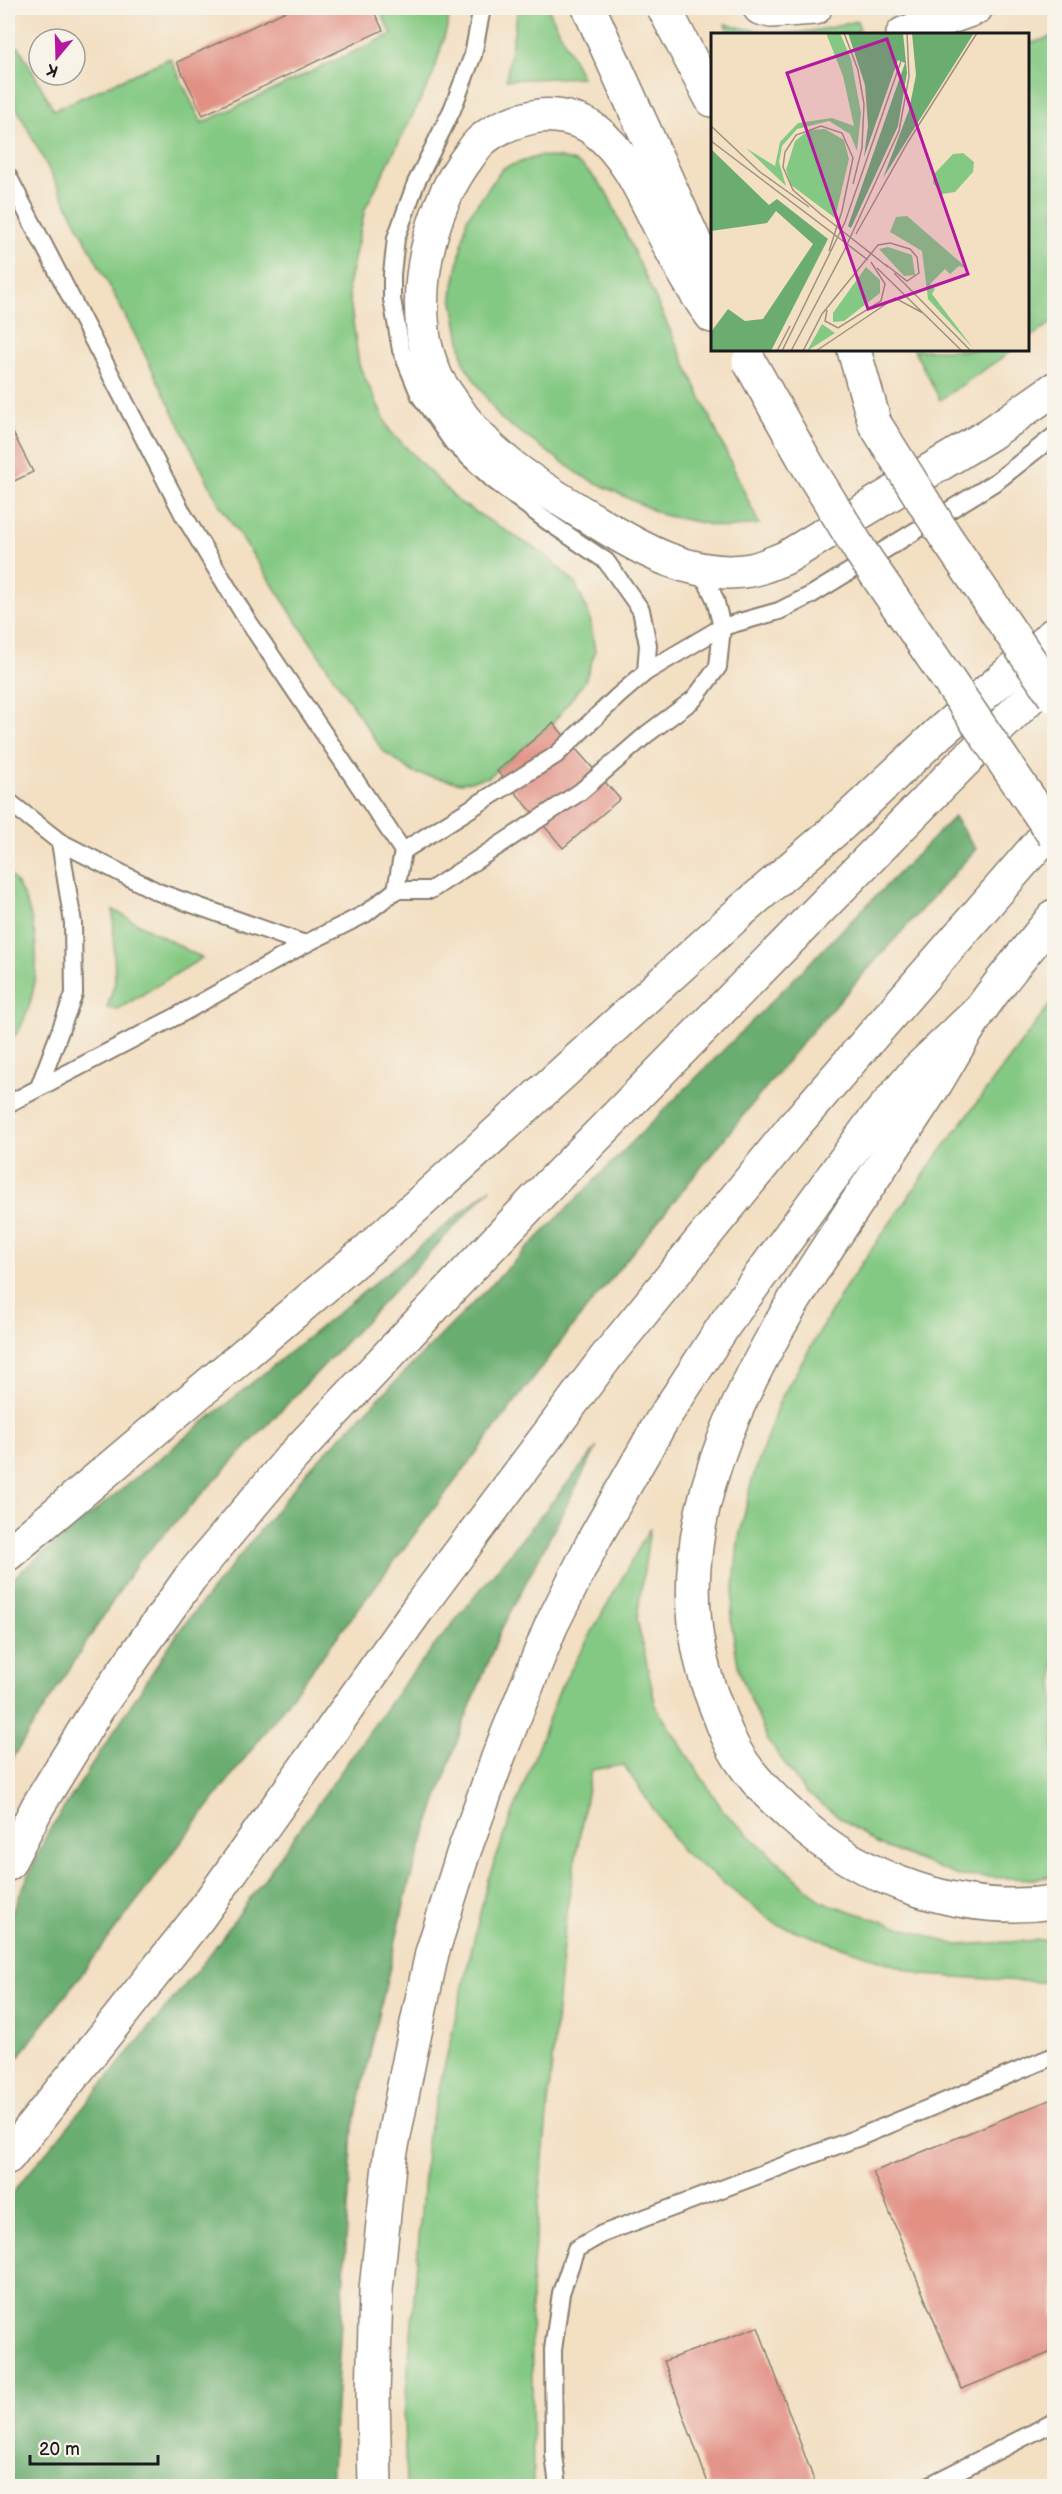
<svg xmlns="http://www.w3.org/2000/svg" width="1062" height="2494" font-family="'Balsamiq Sans',sans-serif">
<rect width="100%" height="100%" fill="#f7f3e8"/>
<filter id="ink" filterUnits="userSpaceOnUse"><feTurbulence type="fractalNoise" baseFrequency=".0167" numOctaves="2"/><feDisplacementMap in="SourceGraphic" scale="12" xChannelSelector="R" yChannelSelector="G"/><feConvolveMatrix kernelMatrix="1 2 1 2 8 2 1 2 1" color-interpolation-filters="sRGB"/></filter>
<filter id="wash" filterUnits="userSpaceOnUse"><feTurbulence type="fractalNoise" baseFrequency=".008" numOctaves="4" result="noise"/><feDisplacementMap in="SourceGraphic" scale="24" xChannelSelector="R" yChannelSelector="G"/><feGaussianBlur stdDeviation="1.35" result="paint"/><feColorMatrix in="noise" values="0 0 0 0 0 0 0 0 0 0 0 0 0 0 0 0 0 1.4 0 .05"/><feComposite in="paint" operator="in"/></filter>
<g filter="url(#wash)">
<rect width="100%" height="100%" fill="#f3dfc2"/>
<g fill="#84c983" stroke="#507250" stroke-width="1.5">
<polygon points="378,8 451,8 447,27 433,75 365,209 348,286 359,365 390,431 459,502 544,554 575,583 590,617 595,652 585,681 553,723 489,777 461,783 414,773 382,750 219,504 134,333 8,91 8,45 19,47 54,110 170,58 202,123 392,34"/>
<polygon points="518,8 548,8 582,77 506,80"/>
<path d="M857,21L860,29L853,34H730L725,24C775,37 807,35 857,21Z"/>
<polygon points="1054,36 1054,321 1028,339 1028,44"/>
<path d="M539,156C581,159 581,162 607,193L759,524L726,528L663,515L582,476L500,418L464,364L452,296L467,218L503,168Z"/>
<polygon points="914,350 1013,350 940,400"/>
<path d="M8,872C41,911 44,976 23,1022C20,1030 13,1038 8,1045Z"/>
<polygon points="113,910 202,958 117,1010 107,1008 115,982"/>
<polygon points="1054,999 1054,1876 1033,1879 959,1876 877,1844 805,1792 767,1739 739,1671 731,1622 738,1542 752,1480 780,1400 846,1286 932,1163"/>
<polygon points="650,1528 637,1619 656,1707 724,1812 822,1902 957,1945 1054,1939 1054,1983 923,1975 776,1924 681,1850 624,1765 591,1770 566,1914 531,2286 533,2486 406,2486 404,2418 427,2140 488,1879 560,1689"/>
</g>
<g fill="#6bad71" stroke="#446446" stroke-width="1.5">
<polygon points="954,817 976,849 805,1039 568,1332 8,2071 8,1921 47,1834 179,1631 310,1468"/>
<polygon points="491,1188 138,1562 8,1765 8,1582"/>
<polygon points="597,1447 501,1630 462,1727 409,1883 353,2129 331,2486 8,2486 8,2198 208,1957 404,1683"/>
</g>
<g id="blocks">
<g fill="#e28f84">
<polygon points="292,8 372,8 383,30 203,115 177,62"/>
<polygon points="8,423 33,472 8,484"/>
<polygon points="553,723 620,799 563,848 497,771"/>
<polygon points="1054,2098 1054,2351 962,2389 873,2172"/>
<polygon points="758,2327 816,2486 709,2486 664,2361"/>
</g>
</g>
</g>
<g filter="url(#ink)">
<use href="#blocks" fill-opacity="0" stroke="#887e6f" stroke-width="1.5"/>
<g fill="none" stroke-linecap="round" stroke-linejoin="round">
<defs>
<g id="lane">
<polyline points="482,8 473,55 452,110 416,183 396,238 392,274 392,299 401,350 420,396 453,443 493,480 547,521 606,561 641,610 648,645 646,672"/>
<polyline points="8,176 183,514 246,618 403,851 396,890 431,890 580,792 647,734 694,699 718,667 722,627 715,599 700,568"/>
<polyline points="8,801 60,842 158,892 305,944"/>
<polyline points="403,851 556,755 618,696 646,672 722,627 779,611 811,595 997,481 1054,436"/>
<polyline points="39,1087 74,994 73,923 60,842"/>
<polyline points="8,1104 177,1016 305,944 365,914 396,890"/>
<polyline points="558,2486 554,2455 553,2350 561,2293 576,2249 602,2234 857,2138 1054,2056"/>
<polyline points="928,2486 1054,2422"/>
</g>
<g id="primary">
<polyline points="589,8 712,280"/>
<polyline points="664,8 712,100"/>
</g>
<g id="highway">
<polyline points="760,8 771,11 815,8"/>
<polyline points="903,34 976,8"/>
<path d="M712,316C693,291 677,261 663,233C644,197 629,157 596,131C580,118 552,113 533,117C515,121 496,128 482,140C477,144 473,150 469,156C434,202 416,271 423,330C424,345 431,365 437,379C441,386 446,393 451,400C487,458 538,486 594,520C640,549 694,580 751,570C762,568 774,562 785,558L990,434L1054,389"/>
<polyline points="854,350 875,424"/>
<path d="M1054,916C1030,947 1003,977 981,1009C965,1033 951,1058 936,1083C917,1112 897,1142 878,1171C778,1322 639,1515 715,1704C720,1716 724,1729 730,1741C744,1771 769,1795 793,1817C860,1880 962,1916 1054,1902"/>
<polyline points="8,1554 369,1249 740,912 842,824 939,733 1054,634"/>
<polyline points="8,1864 38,1806 98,1708 190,1578 292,1457 548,1186 959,767 1054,674"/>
<polyline points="8,2157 199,1917 422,1603 607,1356 795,1125 1054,826"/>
<polyline points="375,2486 373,2395 376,2290 390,2156 410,2056 432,1953 463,1854 499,1755 551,1626 595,1538 661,1422 725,1324 871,1124 918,1069 981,1009"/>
</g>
</defs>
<use href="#lane" stroke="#887e6f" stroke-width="20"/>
<use href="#primary" stroke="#887e6f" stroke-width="36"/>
<use href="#highway" stroke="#887e6f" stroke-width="36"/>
<use href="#lane" stroke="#fff" stroke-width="16"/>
<use href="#primary" stroke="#fff" stroke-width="33"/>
<use href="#highway" stroke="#fff" stroke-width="33"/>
<defs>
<g id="primary-bridge">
<polyline points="749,361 808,466 861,552 1054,835"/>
<polyline points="875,424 945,536 1054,696"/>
</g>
</defs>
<use href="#primary-bridge" stroke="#887e6f" stroke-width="36" stroke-linecap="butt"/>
<use href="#primary-bridge" stroke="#fff" stroke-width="33"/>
</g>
</g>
<g transform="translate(711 33)">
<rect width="318" height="318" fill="#f3dfc2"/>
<path d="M115,0H129L140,26L150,80L146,118L139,101L118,88L86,96L71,113L68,129L75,153L35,115L64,133L69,109L87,90L121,85L143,93L132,43ZM114,96L133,107L138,126L124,185L80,152L75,137L84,108L98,97ZM252,120L263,129L262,139L244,159L231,161L222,150L223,141L242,121ZM196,183L256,235L248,233L239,241L234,236L219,251L224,256L221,261L262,315L217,266L211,218L179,199L185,184ZM177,214L201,222L204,242L193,243L168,216ZM155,234L169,247V260L133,288L122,289V280ZM111,291L124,300L96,318Z" fill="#84c983"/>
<path d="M137,0H192L196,40L187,93L140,195L137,193L194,30L187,27L153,124L157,93L154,52ZM201,0H263L172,145L198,77L205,42ZM0,116L58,172L66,166L117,206L60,318H0V299L17,276L34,288L52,286L102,211L65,178L56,190L0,198Z" fill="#6bad71"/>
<path fill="none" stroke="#9d9180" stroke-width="1.5" d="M133,0L147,37L153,71L151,115L142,151M0,93L49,139L98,174M0,108L157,227M111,182L177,234M113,184L82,157L72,134L74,119L85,102L110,93L131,100L142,125L131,178L118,218M145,201L197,109L266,0M166,235L251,318M183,240L260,318M116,277L114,288L127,295L170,268L174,251L160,229M66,318L79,293M71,318L134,189L190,28M80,318L133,218L188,98L198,44L196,0M92,318L111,281L167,212L179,210L199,216L206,224L208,240L196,248L174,231M105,318L184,265L212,280"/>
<path fill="#b5179e" fill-opacity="0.15" stroke="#b5179e" stroke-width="3" d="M176,6L257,241L157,276L76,40Z"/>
<rect width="318" height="318" fill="none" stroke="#1c1c1c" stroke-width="3"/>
</g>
<rect width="1062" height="2494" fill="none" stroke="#f7f3e8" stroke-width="30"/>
<g transform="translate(57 57) rotate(199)"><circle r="28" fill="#f7f3e8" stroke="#9f9d96" stroke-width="1.5"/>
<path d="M0-4.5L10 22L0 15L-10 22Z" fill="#b5179e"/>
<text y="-9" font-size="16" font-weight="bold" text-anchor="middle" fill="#1c1c1c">K</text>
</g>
<path d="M30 2455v9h128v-9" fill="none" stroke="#1c1c1c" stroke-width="3"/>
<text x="39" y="2455" font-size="18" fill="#1c1c1c" stroke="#f7f3e8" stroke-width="4.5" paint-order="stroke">20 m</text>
</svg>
